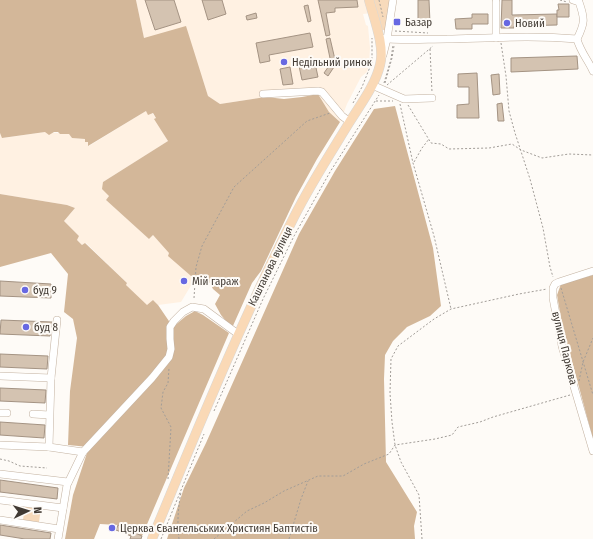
<svg xmlns="http://www.w3.org/2000/svg" width="593" height="539" font-family="'Fira Sans Condensed',sans-serif">
<rect width="100%" height="100%" fill="#fefbf7"/>
<g fill="#fff1e2">
<polygon points="136,0 369,0 372,13 363,14 366,25 368,26 370,48 369,66 367,72 361,77 347,104 340,122 329,112 318,94 266,97 220,104 208,96 202,77 144,38"/>
<polygon points="146,111 152,113 156,118 155,119 168,141 103,182 109,196 106,200 149,239 153,235 170,253 168,255 191,276 196,277 181,302 158,305 153,300 147,306 126,285 127,283 86,243 82,245 77,240 79,236 64,221 75,208 67,205 0,194 0,133 3,138 45,132 69,134 72,138 85,139 88,142 89,146"/>
</g>
<g fill="#f7dabb">
<polygon points="369,0 393,0 389,31 377,29"/>
<polygon points="25,506 41,508 39,522 23,520"/>
</g>
<g fill="#d3b799">
<polygon points="0,0 136,0 144,38 186,26 208,96 220,104 266,97 284,99 302,97 318,94 329,112 340,122 317,159 296,197 261,271 252,283 232,328 221,315 215,304 220,295 213,289 210,283 202,277 191,276 168,256 169,253 153,235 149,239 106,200 109,196 102,189 103,182 168,141 154,119 156,118 153,113 148,115 146,111 88,146 88,142 85,142 85,139 72,138 69,134 60,134 58,132 54,132 49,135 45,132 2,138 0,133"/>
<polygon points="395,106 433,248 441,306 430,316 407,327 393,341 385,355 384,379 386,462 417,512 414,526 415,539 167,539 184,488 206,443 299,234 335,171 374,109"/>
<polygon points="0,194 67,205 75,208 64,221 79,236 77,240 82,245 85,243 127,283 126,285 147,305 153,300 158,305 173,327 186,316 195,311 203,315 229,333 142,536 118,525 100,524 94,539 65,539 73,495 89,447 68,445 70,391 77,338 73,319 64,312 68,274 51,253 0,267"/>
<polygon points="593,275 593,439 562,324 557,295 561,284"/>
</g>
<g fill="#d4c3b1" stroke="#a49383">
<polygon points="145,0 174,0 181,22 155,30"/>
<polygon points="202,0 222,0 226,14 208,20"/>
<polygon points="318,0 357,0 358,7 335,8 335,12 326,13 330,35 326,36"/>
<polygon points="418,0 429,0 430,23 418,23"/>
<polygon points="502,0 512,0 512,15 557,14 557,25 514,26 514,28 501,28"/>
<polygon points="558,4 569,4 569,17 557,17 557,10 559,10"/>
<polygon points="308,5 311,21 308,22 304,6"/>
<polygon points="256,13 257,18 247,20 246,16"/>
<polygon points="472,14 488,14 488,24 472,24 472,29 456,29 455,19 472,18"/>
<polygon points="310,33 313,47 269,55 270,61 260,63 256,43"/>
<polygon points="330,38 336,64 328,76 324,73 331,63 326,39"/>
<polygon points="577,56 578,69 511,72 511,58"/>
<polygon points="315,63 318,77 302,80 299,66"/>
<polygon points="290,67 293,84 283,85 280,69"/>
<polygon points="477,73 479,118 457,118 457,105 469,104 469,87 458,87 458,74"/>
<polygon points="499,74 500,94 493,95 491,75"/>
<polygon points="502,103 504,121 498,121 497,104"/>
<polygon points="0,281 51,284 51,298 0,296"/>
<polygon points="1,320 52,322 50,336 0,334"/>
<polygon points="0,354 48,356 47,369 0,367"/>
<polygon points="0,388 46,390 45,403 0,401"/>
<polygon points="0,422 45,425 44,438 0,435"/>
<polygon points="0,480 58,488 57,499 0,492"/>
<polygon points="0,525 51,533 50,539 25,539 0,535"/>
<polygon points="118,525 142,536 141,539 130,539 131,536 116,530"/>
</g>
<g fill="none" stroke-linecap="round" stroke-linejoin="round">
<defs>
<g id="minor">
<path d="M573,0L579,2C585,19 585,23 577,39C580,51 588,60 593,71"/>
<polyline points="496,2 496,38"/>
<path d="M379,38C401,41 425,39 447,39C490,38 533,35 577,39"/>
<polyline points="383,55 387,39 393,0"/>
<polyline points="372,85 404,99 432,98"/>
<polyline points="263,94 318,91 322,92 342,116 350,122"/>
<polyline points="593,271 559,282 555,284 553,288 553,298 562,346 593,451"/>
<polyline points="0,376 51,378"/>
<polyline points="0,413 7,413"/>
<polyline points="33,414 49,415"/>
<polyline points="0,445 49,447 83,452"/>
<polyline points="49,447 51,378 57,320"/>
<polyline points="0,474 68,482"/>
<polyline points="0,500 63,508"/>
<polyline points="0,520 59,529"/>
<polyline points="58,539 67,485 83,452 152,378 169,357 171,349 170,339 170,327 174,321 183,312 192,307 204,309 238,334"/>
</g>
<path id="major" d="M152,539C197,430 241,322 294,217C310,185 330,154 349,123C360,105 375,86 380,65C385,46 374,19 369,0"/>
</defs>
<use href="#minor" stroke="#c3b2a1" stroke-width="8"/>
<use href="#major" stroke="#d9d8d6" stroke-width="10"/>
<g stroke="#a29d98" stroke-width="1" stroke-dasharray="2 2" stroke-linecap="butt">
<polyline points="379,0 383,17"/>
<polyline points="560,0 567,2"/>
<polyline points="395,31 428,33"/>
<polyline points="501,43 506,76 509,111 515,133 530,179 543,228 550,267 553,277"/>
<polyline points="430,49 432,92"/>
<polyline points="384,83 391,59 393,45"/>
<polyline points="385,83 392,58 394,46"/>
<polyline points="387,85 433,46"/>
<polyline points="376,101 393,101"/>
<polyline points="353,103 362,87 372,62 372,38"/>
<polyline points="400,104 413,163 434,236 451,309"/>
<polyline points="408,105 431,143 441,144 449,149 489,148 512,144 521,150 542,158 569,154 593,155"/>
<polyline points="414,162 422,148 429,139"/>
<polyline points="561,288 593,395"/>
<polyline points="194,298 196,267 202,246 234,187 307,121 330,113"/>
<polyline points="579,381 583,362 593,338"/>
<polyline points="214,411 263,299 294,236 330,172 379,95"/>
<polyline points="0,459 9,461 20,466 47,468"/>
<polyline points="168,479 171,427 161,408 163,392 168,383 169,368"/>
<polyline points="161,539 204,434"/>
<path d="M179,539C177,523 178,508 181,492"/>
<polyline points="214,539 247,511 264,503 284,491 318,476 343,476 364,464 389,454 395,445 435,439 452,435 458,427 480,422 493,417 570,395"/>
<polyline points="289,539 301,499 308,481"/>
<polyline points="422,539 419,495 401,462 395,445 392,422 390,393 391,359 398,346 434,319 451,309 519,294 547,289"/>
</g>
<use href="#minor" stroke="#fff" stroke-width="7"/>
<use href="#major" stroke="#fad9b6" stroke-width="9"/>
</g>
<g fill="#6768e2" stroke="#fefbf7" stroke-width="1.5">
<rect x="393" y="18" width="8" height="8" rx="2"/>
<circle cx="507" cy="23" r="4"/>
<circle cx="284" cy="62" r="4"/>
<circle cx="184" cy="281" r="4"/>
<circle cx="25" cy="290" r="4"/>
<circle cx="26" cy="327" r="4"/>
<circle cx="112" cy="528" r="4"/>
</g>
<g text-anchor="middle" stroke-width="4" stroke-linejoin="round" paint-order="stroke">
<g font-size="11" fill="#413a33" stroke="#fefbf7" text-anchor="start">
<text x="405" y="26">Базар</text>
<text x="515" y="27">Новий</text>
<text x="292" y="66">Недільний ринок</text>
<text x="192" y="285">Мій гараж</text>
<text x="33" y="294">буд 9</text>
<text x="34" y="331">буд 8</text>
<text x="120" y="532">Церква Євангельських Християн Баптистів</text>
</g>
<g font-size="11" fill="#413a33" stroke="#fefbf7">
<text transform="translate(270 266) rotate(-64)" y="4">Каштанова вулиця</text>
<text transform="translate(565 348) rotate(76)" y="4">вулиця Паркова</text>
</g>
</g>
<g transform="translate(28 511) rotate(86)" stroke="#fefbf7" stroke-width="3" paint-order="stroke">
<path d="M0-3L7 15L0 10L-7 15Z" fill="#413a33"/>
<text y="-6" font-size="11" font-weight="bold" text-anchor="middle" fill="#413a33">N</text>
</g>
</svg>
